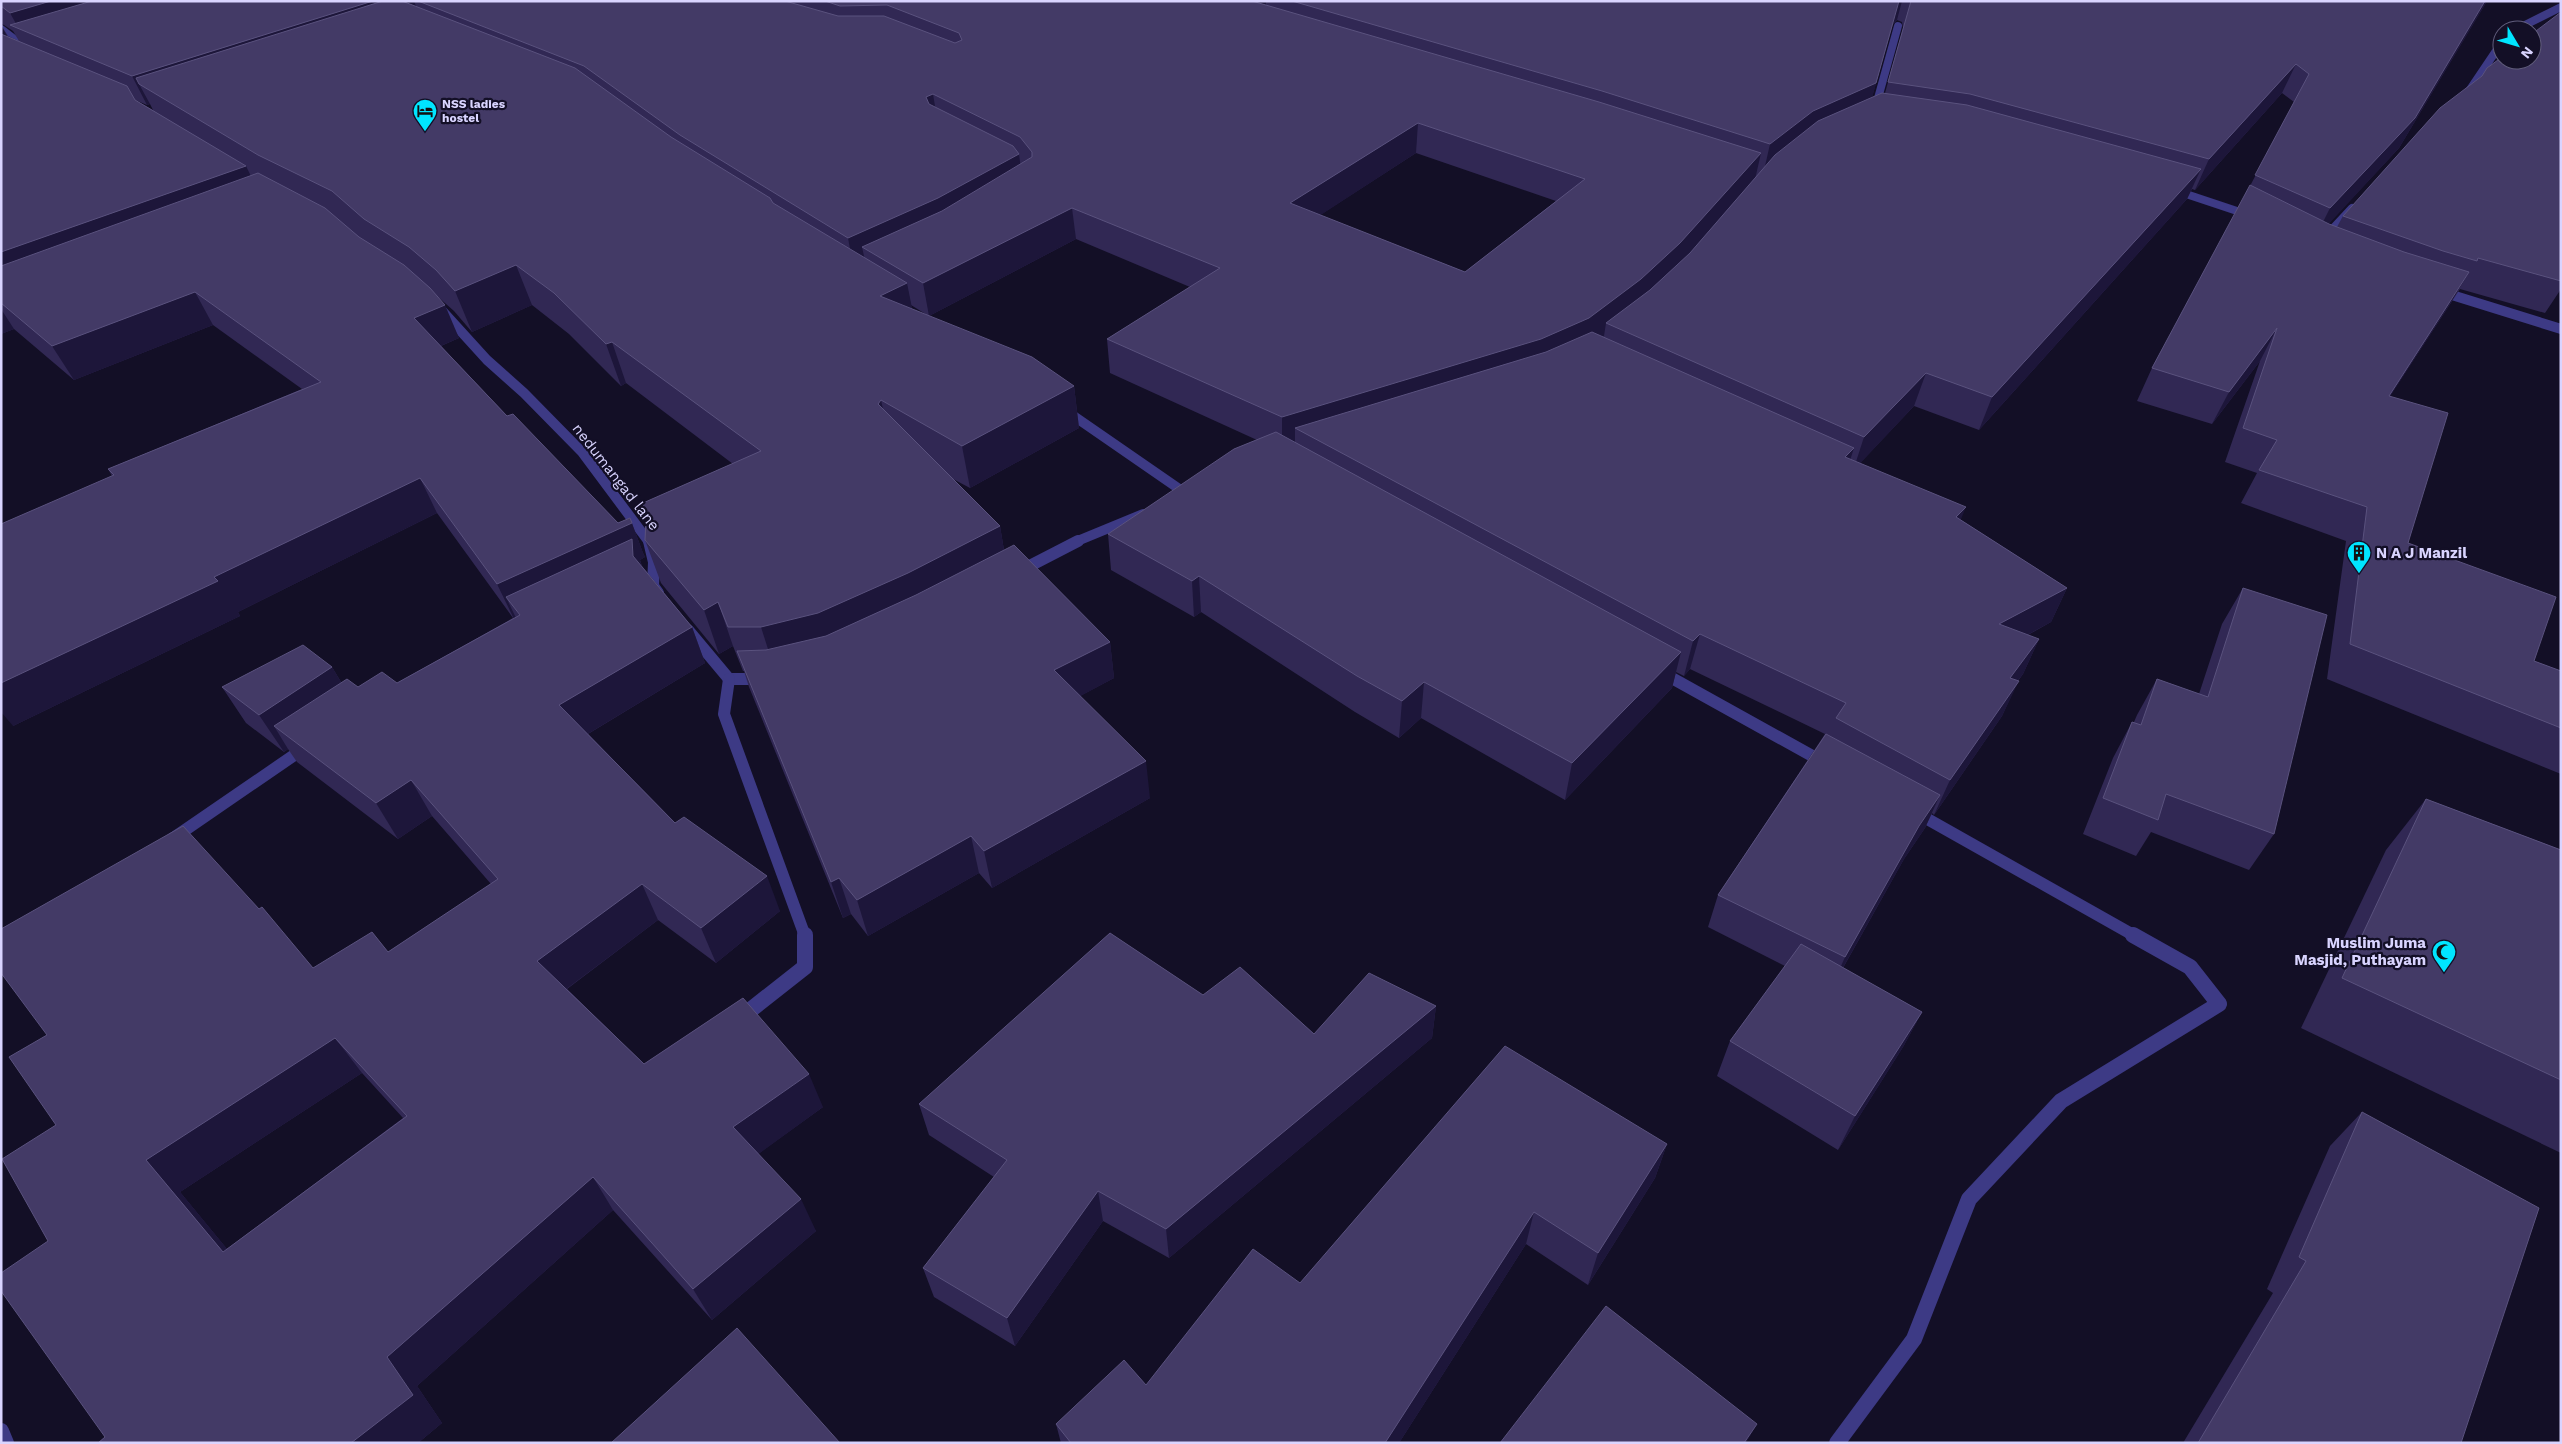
<svg xmlns="http://www.w3.org/2000/svg" width="2562" height="1444" font-family="'Work Sans',sans-serif">
<rect width="100%" height="100%" fill="#130f26"/>
<g fill="none" stroke-linecap="round" stroke-linejoin="round">
<g stroke="#3d3a85" stroke-width="8">
<polyline points="1,29 26,48"/>
<polyline points="2515,30 2561,7"/>
<polyline points="2467,94 2502,42"/>
<polyline points="1875,109 1898,26"/>
<polyline points="2174,190 2252,216"/>
<polyline points="2325,237 2352,208"/>
</g>
<g stroke="#3d3a85" stroke-width="10">
<polyline points="2323,239 2326,236"/>
<polyline points="2439,291 2561,329"/>
<polyline points="437,305 487,360 524,393 582,452 649,542"/>
<polyline points="1065,410 1188,495"/>
<polyline points="1075,542 1143,514"/>
</g>
<g stroke="#3d3a85" stroke-width="12">
<polyline points="649,541 654,562 653,586 658,593"/>
<polyline points="1018,572 1078,541"/>
<polyline points="688,630 729,679 762,679"/>
<polyline points="1661,672 1825,763"/>
<polyline points="729,679 724,714 805,936"/>
<polyline points="1915,812 2135,936"/>
<polyline points="172,839 306,747"/>
</g>
<g stroke="#3d3a85" stroke-width="16">
<polyline points="739,1019 805,967 805,935"/>
<polyline points="1,1431 6,1443"/>
<polyline points="1837,1443 1914,1339 1969,1199 2061,1101 2219,1004 2190,967 2133,935"/>
</g>
</g>
<g fill="#312854" fill-rule="evenodd">
<path d="M1,1H2487L2399,148L2328,224L2337,227L2343,216L2482,76L2561,12V289L2545,313L2460,289L2390,396L2408,543L2534,661L2561,671V774L2327,679L2346,541L2241,503L2257,473L2225,462L2260,361L2212,424L2137,401L2152,368L2250,186L2294,102L2282,93L2195,190L2192,189L2187,199L1979,430L1914,406L1860,463L1961,520L2067,588L2051,622L2028,635L2039,639L2023,674L2018,681L2002,716L1934,815L1932,813L1925,828L1904,859L1843,968L1922,1012L1903,1047L1838,1150L1717,1076L1730,1041L1785,966L1708,927L1718,895L1825,734L1690,669L1684,676L1676,672L1672,688L1565,800L1421,718L1399,738L1355,712L1201,612L1194,617L1111,570L1108,534L1257,440L1110,373L1107,339L1190,287L1076,239L929,316L1074,386L1079,428L970,488L953,479L1000,526L1004,550L1110,642L1114,678L1080,696L1150,798L992,888L979,873L868,936L851,914L843,918L749,687L744,671H743L733,646L719,654L661,583L645,540L733,464L626,383L621,386L569,334L532,305L472,332L454,311L437,296L459,338L441,346L507,416L618,523L630,518L643,553L645,557L640,560L642,566L692,627L705,663L588,734L675,823L780,911L716,963L658,920L567,989L644,1064L823,1107L758,1154L816,1231L712,1320L613,1210L417,1386L442,1423L418,1443H98L105,1437L48,1241L313,968L388,952L491,884L432,816L398,839L297,762L288,749L284,752L246,723L222,687L332,667L341,682L358,687L397,683L513,618L437,513L238,612L240,616L13,726L112,476L108,469L302,389L213,325L74,380L14,329L1,334V25L8,36L19,41L13,31L4,25L1,24ZM1897,20L1902,22L1903,28L1885,93L1872,97L1893,24ZM135,100L147,105L150,104L153,110ZM1416,153L1556,201L1465,272L1320,215ZM911,305L927,315L912,309ZM362,1073L403,1118L227,1249L180,1192Z"/>
<polygon points="2243,588 2274,834 2249,870 2151,832 2136,856 2083,834 2113,758 2132,722 2134,722 2137,715 2157,679 2199,694 2222,624"/>
<polygon points="2426,799 2561,850 2561,1153 2301,1028 2386,850"/>
<polygon points="1203,995 1314,1034 1436,1006 1432,1038 1169,1258 1103,1221 1015,1346 934,1297 923,1268 994,1177 929,1135 919,1104"/>
<polygon points="2362,1112 2461,1443 2183,1443 2273,1293 2267,1289 2330,1146"/>
<polygon points="1667,1144 1655,1178 1588,1285 1526,1244 1399,1443 1061,1443 1056,1424 1146,1385 1300,1283"/>
</g>
<g fill="#1d163a">
<polygon points="51,1 163,1 19,29 10,13"/>
<polygon points="373,1 414,1 420,17 139,84 150,104 147,105 132,76"/>
<polygon points="1249,1 1266,1 1266,9"/>
<polygon points="1899,1 1902,1 1897,20 1893,24 1868,112 1763,175 1770,144"/>
<polygon points="2485,1 2487,1 2399,148 2314,240 2330,208"/>
<polygon points="1,25 12,45 1,48"/>
<polygon points="2296,64 2282,93 2195,190 2209,159"/>
<polygon points="933,94 938,124 931,127 926,97"/>
<polygon points="1418,123 1416,153 1290,235 1290,203"/>
<polygon points="1761,153 1754,184 1674,275 1606,323 1604,336 1583,351 1295,428 1295,447 1282,451 1282,417"/>
<polygon points="1019,154 1023,184 862,247 866,265 854,270 848,238"/>
<polygon points="246,166 261,197 1,292 1,252"/>
<polygon points="2201,169 2187,199 1979,430 1992,397"/>
<polygon points="1072,208 1076,239 929,316 923,283"/>
<polygon points="516,265 532,305 472,332 455,291"/>
<polygon points="2469,272 2450,304 2369,429 2389,396"/>
<polygon points="907,283 915,323 880,296"/>
<polygon points="195,292 213,325 74,380 52,346"/>
<polygon points="445,305 459,338 429,351 414,318"/>
<polygon points="1,309 14,329 1,334"/>
<polygon points="2277,328 2260,361 2212,424 2229,392"/>
<polygon points="612,342 626,383 621,386 606,344"/>
<polygon points="1926,373 1914,406 1853,471 1864,437"/>
<polygon points="1074,386 1079,428 970,488 962,446"/>
<polygon points="881,400 890,442 878,404"/>
<polygon points="1854,448 1843,482 1845,457"/>
<polygon points="420,478 437,513 238,612 240,616 13,726 1,712 1,683 214,577"/>
<polygon points="1966,507 1952,541 1956,517"/>
<polygon points="630,518 643,553 645,557 640,560 645,575 506,597 516,618 514,619 497,584"/>
<polygon points="1000,526 1007,569 775,671 761,627"/>
<polygon points="1199,576 1201,612 1194,617 1192,581"/>
<polygon points="2067,588 2051,622 1983,659 1999,624"/>
<polygon points="718,602 733,646 719,654 704,610"/>
<polygon points="692,627 705,663 576,741 559,705"/>
<polygon points="1700,634 1690,669 1684,676 1693,641"/>
<polygon points="2039,639 2023,674 1993,713 2010,678"/>
<polygon points="1110,642 1114,678 1060,707 1054,670"/>
<polygon points="1681,652 1672,688 1565,800 1572,763"/>
<polygon points="332,667 354,704 274,726 288,749 284,752 259,715"/>
<polygon points="2019,681 2002,716 1934,815 1950,780"/>
<polygon points="1424,682 1421,718 1399,738 1402,701"/>
<polygon points="1146,761 1150,798 992,888 984,851"/>
<polygon points="411,780 432,816 398,839 376,803"/>
<polygon points="1940,795 1925,828 1904,859 1831,989 1845,957 1919,826"/>
<polygon points="971,836 979,873 868,936 857,900"/>
<polygon points="767,876 780,911 716,963 701,928"/>
<polygon points="839,878 851,914 843,918 831,882"/>
<polygon points="642,884 658,920 557,996 537,961"/>
<polygon points="1436,1006 1432,1038 1169,1258 1166,1229"/>
<polygon points="1922,1012 1903,1047 1838,1150 1855,1116"/>
<polygon points="335,1038 362,1073 180,1192 256,1284 223,1252 146,1160"/>
<polygon points="809,1074 823,1107 749,1161 733,1127"/>
<polygon points="1667,1144 1655,1178 1588,1285 1598,1253"/>
<polygon points="593,1177 613,1210 417,1386 442,1423 418,1443 351,1443 387,1357"/>
<polygon points="1098,1191 1103,1221 1015,1346 1007,1318"/>
<polygon points="801,1199 816,1231 712,1320 693,1289"/>
<polygon points="1534,1212 1526,1244 1399,1443 1385,1443"/>
<polygon points="1757,1424 1746,1443 1744,1443"/>
</g>
<g fill="#433a66" stroke="#5a527e" fill-rule="evenodd">
<polygon points="1,1 51,1 10,13 1,6"/>
<polygon points="92,1 373,1 132,76 10,25"/>
<polygon points="383,1 402,1 575,68 671,137 770,198 773,203 907,283 880,296 1032,357 1074,386 962,446 881,400 878,404 1000,526 908,573 818,613 761,627 728,627 718,602 704,610 645,540 646,519 643,503 761,451 612,342 606,344 554,293 516,265 455,291 436,270 409,247 364,219 332,191 258,155 139,84 136,78"/>
<path d="M418,1H785L838,16H884L955,43L962,40L959,33L887,5L840,6L825,1H1252L1599,102L1761,153L1680,243L1641,279L1589,318L1541,339L1282,417L1107,339L1220,268L1072,208L923,283L862,247L942,211L1032,157V152L1020,137L933,94L926,97L929,104L1013,146L1019,154L938,198L848,238L680,135L584,66ZM1418,123L1585,179L1465,272L1290,203Z"/>
<polygon points="1292,1 1899,1 1876,83 1813,111 1770,144 1602,91"/>
<polygon points="1911,1 2485,1 2415,118 2330,208 2255,175 2309,74 2296,64 2209,159 1970,94 1888,82"/>
<polygon points="2561,12 2561,281 2478,258 2477,261 2443,251 2343,216 2440,108 2482,76 2487,68 2502,57 2502,60 2532,60 2532,34"/>
<polygon points="1,34 127,86 135,100 246,166 1,252"/>
<polygon points="1882,93 1967,105 2201,169 1992,397 1926,373 1864,437 1606,323 1650,290 1690,253 1775,155 1818,121"/>
<polygon points="258,173 325,208 359,237 404,265 430,288 445,305 414,318 507,416 513,414 618,523 630,518 632,523 497,584 420,478 214,577 218,581 1,683 1,524 114,475 108,469 321,382 195,292 52,346 1,303 1,266"/>
<polygon points="2250,185 2329,224 2404,252 2469,272 2389,396 2448,413 2408,543 2556,597 2534,661 2561,671 2561,728 2350,644 2367,507 2259,470 2277,440 2243,428 2277,328 2229,392 2152,368"/>
<polygon points="1592,332 1854,448 1845,457 1966,507 1956,517 2067,588 1999,624 2039,639 2010,678 2019,681 1950,780 1836,718 1846,703 1700,634 1693,641 1295,428 1546,352"/>
<polygon points="1276,432 1681,652 1572,763 1424,682 1402,701 1357,676 1199,576 1192,581 1108,534 1234,449"/>
<path d="M632,539L633,556L692,627L559,705L675,823L684,817L767,876L701,928L642,884L537,961L644,1064L743,998L809,1074L733,1127L801,1199L693,1289L593,1177L387,1357L413,1395L351,1443H98L105,1437L1,1291V1273L48,1241L2,1159L56,1125L9,1057L47,1035L1,973V929L183,826L259,909L262,907L313,968L372,932L388,952L498,879L411,780L376,803L274,726L347,679L358,687L382,672L397,683L520,615L506,597ZM335,1038L407,1116L223,1252L146,1160Z"/>
<polygon points="1014,545 1110,642 1054,670 1146,761 984,851 971,836 857,900 839,878 831,882 737,651 766,650 826,636 916,595"/>
<polygon points="2243,588 2327,615 2274,834 2166,794 2158,820 2103,798 2132,722 2141,725 2157,679 2208,697"/>
<polygon points="303,645 332,667 259,715 222,687"/>
<polygon points="1826,734 1940,795 1919,826 1845,957 1718,895"/>
<polygon points="2426,799 2561,850 2561,1080 2342,978"/>
<polygon points="1110,933 1203,995 1240,967 1314,1034 1369,973 1436,1006 1166,1229 1098,1191 1007,1318 923,1268 1007,1160 919,1104"/>
<polygon points="1801,944 1922,1012 1855,1116 1730,1041"/>
<polygon points="1505,1046 1667,1144 1598,1253 1534,1212 1385,1443 1071,1443 1056,1424 1124,1360 1146,1385 1253,1249 1300,1283"/>
<polygon points="2362,1112 2539,1208 2461,1443 2198,1443 2306,1261 2299,1257"/>
<polygon points="1606,1306 1757,1424 1744,1443 1500,1443"/>
<polygon points="737,1328 840,1443 611,1443"/>
</g>
<defs>
<symbol id="hotel-pin" viewBox="-11 -11 22 30"><path d="M0 17L-7.5 6A9.5 9.5 0 1 1 7.5 6Z" fill="#00e5ff" stroke="#130f26"/><path d="M-6-4.5h1.5V1H6V5H4.5V3h-9V5H-6ZM-4 0a1.8 1.8 0 1 1 3.6 0ZM.5 0V-2.5h3Q6-2.5 6 0Z" fill="#111"/></symbol>
<symbol id="building-pin" viewBox="-11 -11 22 30"><path d="M0 17L-7.5 6A9.5 9.5 0 1 1 7.5 6Z" fill="#00e5ff" stroke="#130f26"/><path d="M-4-6H4V6H1V3H-1V6H-4ZM-2.5-4.3h1.7v1.8h-1.7ZM.8-4.3h1.7v1.8H.8ZM-2.5-1h1.7V.8h-1.7ZM.8-1h1.7V.8H.8Z" fill="#111"/></symbol>
<symbol id="mosque-pin" viewBox="-11 -11 22 30"><path d="M0 17L-7.5 6A9.5 9.5 0 1 1 7.5 6Z" fill="#00e5ff" stroke="#130f26"/><path d="M3.5-4.9A6 6 0 1 0 3.5 4.9A5 5 0 1 1 3.5-4.9Z" fill="#111"/></symbol>
</defs>
<g fill-rule="evenodd">
<use href="#hotel-pin" x="411" y="97" width="28" height="38"/>
<use href="#building-pin" x="2345" y="539" width="28" height="38"/>
<use href="#mosque-pin" x="2430" y="938" width="28" height="38"/>
</g>
<g text-anchor="middle" stroke-width="4.5" stroke-linejoin="round" paint-order="stroke">
<g font-size="12" font-weight="bold" fill="#d9d4ff" stroke="#130f26" text-anchor="start">
<text x="442" y="108">NSS ladies<tspan x="442" dy="14">hostel</tspan></text>
</g>
<g font-size="15" fill="#d9d4ff" stroke="#130f26">
<text transform="translate(616 477) rotate(52)" y="5">nedumangad lane</text>
</g>
<g font-size="15" font-weight="bold" fill="#d9d4ff" stroke="#130f26" text-anchor="start">
<text x="2376" y="558">N A J Manzil</text>
<text x="2426" y="948" text-anchor="end">Muslim Juma<tspan x="2426" dy="17">Masjid, Puthayam</tspan></text>
</g>
</g>
<rect width="2562" height="1444" fill="none" stroke="#d9d4ff" stroke-width="5"/>
<g transform="translate(2517 45) rotate(128)"><circle r="24" fill="#130f26" stroke="#625e7d"/>
<path d="M0-4L9 19L0 12L-9 19Z" fill="#00e5ff"/>
<text y="-8" font-size="14" font-weight="bold" text-anchor="middle" fill="#d9d4ff">N</text>
</g>
</svg>
